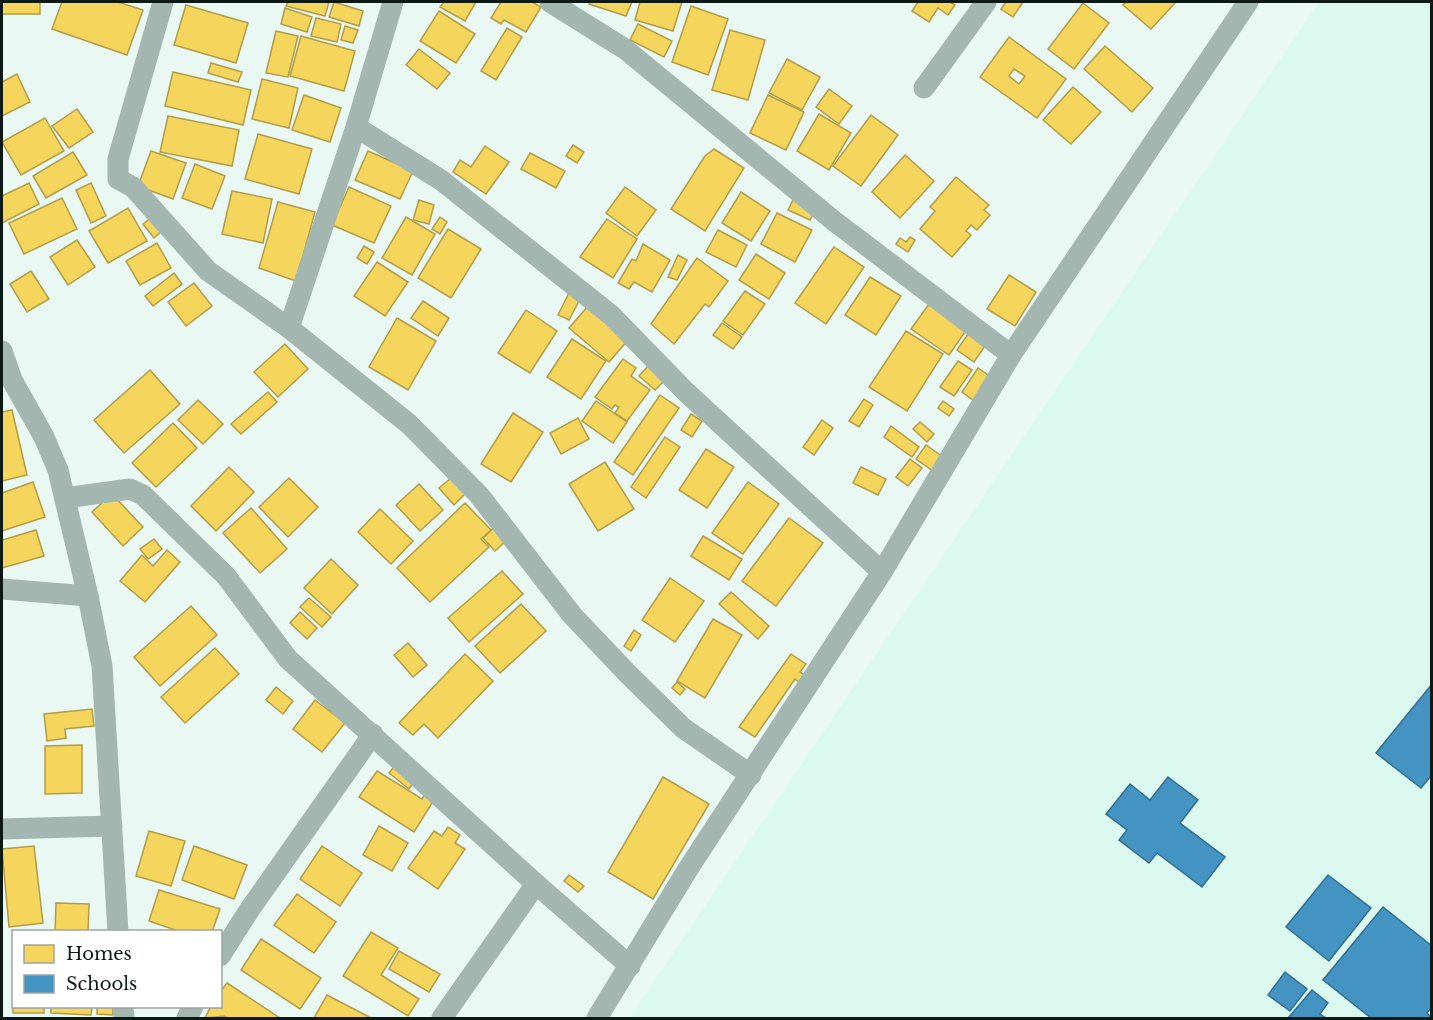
<svg xmlns="http://www.w3.org/2000/svg" width="1433" height="1020" font-family="'Libre Baskerville',serif">
<rect width="100%" height="100%" fill="#eaf8f3"/>
<polygon fill="#dbf9ef" points="1319,2 1431,2 1431,1018 629,1018"/>
<g fill="#f6d55c" stroke="#b09d47" stroke-width="1.5" fill-rule="evenodd">
<rect x="2" y="2" width="38" height="12"/>
<polygon points="62,2 118,2 143,10 127,55 52,29"/>
<polygon points="288,2 329,2 325,16 286,6"/>
<polygon points="334,2 363,11 359,26 329,17"/>
<polygon points="444,2 476,2 465,21 440,7"/>
<polygon points="501,2 532,2 541,7 526,32 504,20 501,24 491,18"/>
<polygon points="590,2 632,2 626,16 589,4"/>
<polygon points="640,2 682,2 673,31 635,20"/>
<polygon points="918,2 950,2 955,5 948,15 938,8 929,22 912,11"/>
<polygon points="1006,2 1023,2 1013,17 1001,9"/>
<polygon points="1126,2 1176,2 1151,29 1123,5"/>
<polygon points="1083,3 1109,23 1074,69 1048,49"/>
<polygon points="186,5 248,23 236,63 174,45"/>
<polygon points="691,6 728,19 708,75 672,62"/>
<polygon points="285,8 312,17 307,32 281,24"/>
<polygon points="439,11 475,34 456,63 420,41"/>
<polygon points="316,18 341,24 337,42 311,36"/>
<polygon points="638,24 672,41 664,57 630,40"/>
<polygon points="345,26 358,30 353,43 341,40"/>
<polygon points="507,28 522,37 496,80 481,71"/>
<polygon points="730,30 765,40 748,100 712,90"/>
<polygon points="276,31 298,36 288,77 266,73"/>
<polygon points="301,36 355,51 344,91 290,76"/>
<path d="M1009,37L1066,79L1037,118L980,77ZM1014,69L1025,76L1019,84L1009,76Z"/>
<polygon points="1105,46 1153,88 1132,112 1084,69"/>
<polygon points="419,49 450,73 437,89 406,65"/>
<polygon points="787,59 820,77 802,110 769,93"/>
<polygon points="211,63 242,72 238,82 208,73"/>
<polygon points="173,72 251,90 243,125 165,106"/>
<polygon points="17,74 30,102 2,116 2,82"/>
<polygon points="262,79 298,88 289,128 252,119"/>
<polygon points="1073,87 1101,112 1071,144 1043,120"/>
<polygon points="829,89 852,106 839,124 816,107"/>
<polygon points="304,95 341,108 330,142 292,130"/>
<polygon points="768,95 804,112 786,150 750,133"/>
<polygon points="77,109 93,132 69,148 52,126"/>
<polygon points="819,114 851,133 829,170 797,151"/>
<polygon points="871,115 898,135 861,186 833,166"/>
<polygon points="168,116 239,130 232,166 160,152"/>
<polygon points="45,118 64,151 21,175 2,142"/>
<polygon points="258,134 312,149 299,194 245,179"/>
<polygon points="573,145 584,152 577,163 566,156"/>
<polygon points="485,146 509,162 486,194 453,172 460,160 471,167"/>
<polygon points="714,149 744,168 705,231 671,209 705,156"/>
<polygon points="151,151 186,163 173,199 138,186"/>
<polygon points="368,151 413,171 400,199 355,180"/>
<polygon points="73,152 87,175 46,198 33,176"/>
<polygon points="530,153 565,171 556,188 521,169"/>
<polygon points="905,155 934,181 900,218 872,192"/>
<polygon points="195,164 225,176 212,209 182,198"/>
<polygon points="956,177 989,205 984,210 990,215 977,230 971,225 966,231 971,235 952,257 920,229 935,211 930,207"/>
<polygon points="29,183 39,204 2,223 2,196"/>
<polygon points="91,183 106,216 91,223 76,190"/>
<polygon points="349,187 391,206 374,243 332,225"/>
<polygon points="625,187 656,210 637,236 606,213"/>
<polygon points="232,191 272,199 263,243 222,234"/>
<polygon points="741,192 770,211 751,241 722,223"/>
<polygon points="62,198 77,229 24,254 9,223"/>
<polygon points="794,198 816,209 810,220 788,210"/>
<polygon points="419,200 434,205 429,224 413,220"/>
<polygon points="278,202 315,212 296,281 259,268"/>
<polygon points="128,208 147,241 108,263 89,231"/>
<polygon points="777,213 812,230 795,262 761,244"/>
<polygon points="153,216 163,230 154,238 143,224"/>
<polygon points="406,217 435,234 412,275 382,258"/>
<polygon points="440,217 447,222 440,234 432,229"/>
<polygon points="607,219 637,239 613,278 580,257"/>
<polygon points="448,229 481,249 451,298 418,278"/>
<polygon points="718,230 747,245 736,267 706,252"/>
<polygon points="910,237 915,240 908,252 896,244 900,238 906,242"/>
<polygon points="77,240 95,267 68,285 50,257"/>
<polygon points="157,243 171,268 140,285 126,261"/>
<polygon points="643,244 670,260 652,292 634,282 629,289 618,283 632,259 636,261"/>
<polygon points="364,246 374,252 367,264 357,258"/>
<polygon points="834,247 864,267 826,324 795,303"/>
<polygon points="756,254 785,273 769,299 739,280"/>
<polygon points="678,255 687,260 677,280 668,277"/>
<polygon points="697,258 728,281 709,307 705,304 674,344 651,324"/>
<polygon points="377,262 408,282 385,316 354,296"/>
<polygon points="31,271 49,299 27,312 10,284"/>
<polygon points="174,273 182,284 153,306 145,296"/>
<polygon points="1009,275 1036,292 1015,326 987,309"/>
<polygon points="870,277 901,296 876,335 845,315"/>
<polygon points="194,283 212,306 186,326 168,302"/>
<polygon points="745,291 765,304 743,335 723,321"/>
<polygon points="569,293 580,299 569,320 558,315"/>
<polygon points="423,301 449,318 438,336 411,318"/>
<polygon points="929,304 967,329 949,355 911,329"/>
<polygon points="589,305 629,339 609,362 569,328"/>
<polygon points="526,310 557,331 530,373 498,353"/>
<polygon points="397,318 436,341 408,390 369,367"/>
<polygon points="722,323 742,337 733,349 713,335"/>
<polygon points="906,331 943,354 907,411 869,387"/>
<polygon points="968,334 985,346 974,362 957,350"/>
<polygon points="572,339 606,361 581,399 547,377"/>
<polygon points="285,344 308,369 278,397 254,372"/>
<polygon points="623,359 636,368 631,376 650,390 627,421 615,413 619,407 615,405 612,409 595,397"/>
<polygon points="958,361 972,370 954,396 940,387"/>
<polygon points="649,365 665,380 655,390 639,376"/>
<polygon points="978,368 994,379 977,403 962,392"/>
<polygon points="150,370 180,404 124,453 94,420"/>
<polygon points="268,392 277,402 241,434 231,424"/>
<polygon points="660,395 679,408 633,475 614,462"/>
<polygon points="864,399 873,405 859,427 849,421"/>
<polygon points="198,400 223,424 203,444 178,420"/>
<polygon points="596,401 627,422 613,443 582,421"/>
<polygon points="943,401 954,409 949,416 938,408"/>
<polygon points="12,410 27,475 2,481 2,412"/>
<polygon points="513,413 543,432 511,482 481,464"/>
<polygon points="691,414 702,421 692,437 681,430"/>
<polygon points="578,418 589,439 561,454 550,433"/>
<polygon points="822,420 833,428 814,455 803,447"/>
<polygon points="920,422 934,434 927,442 913,429"/>
<polygon points="173,423 197,448 156,487 132,463"/>
<polygon points="891,426 919,447 912,457 884,437"/>
<polygon points="665,437 680,447 646,498 631,487"/>
<polygon points="926,445 943,457 933,471 916,459"/>
<polygon points="706,449 734,467 707,508 679,490"/>
<polygon points="910,459 922,468 908,486 896,477"/>
<polygon points="605,462 634,509 598,531 569,484"/>
<polygon points="229,467 254,492 216,531 191,506"/>
<polygon points="861,467 886,479 878,495 853,483"/>
<polygon points="289,478 318,507 288,537 259,507"/>
<polygon points="451,478 465,494 454,505 439,488"/>
<polygon points="33,482 45,517 2,531 2,493"/>
<polygon points="748,482 779,504 743,554 712,533"/>
<polygon points="419,484 443,510 420,531 396,505"/>
<polygon points="112,494 143,527 123,546 92,512"/>
<polygon points="465,503 491,530 481,539 489,547 430,602 397,568"/>
<polygon points="251,508 287,549 260,573 223,533"/>
<polygon points="380,509 413,541 391,564 358,532"/>
<polygon points="789,518 823,543 776,606 742,581"/>
<polygon points="494,528 506,541 495,551 483,538"/>
<polygon points="36,530 44,556 2,568 2,540"/>
<polygon points="703,536 742,559 729,580 691,556"/>
<polygon points="154,539 162,549 148,559 140,549"/>
<polygon points="167,550 180,562 145,602 120,581 142,555 153,566"/>
<polygon points="331,559 358,585 332,614 304,588"/>
<polygon points="502,571 523,594 469,642 448,618"/>
<polygon points="670,578 704,601 675,642 642,620"/>
<polygon points="731,592 769,626 758,639 719,604"/>
<polygon points="309,598 331,617 322,627 300,607"/>
<polygon points="521,604 546,631 500,673 475,646"/>
<polygon points="191,606 217,635 160,686 134,657"/>
<polygon points="300,612 317,628 307,639 290,623"/>
<polygon points="713,619 742,635 705,698 677,681"/>
<polygon points="634,630 641,635 631,651 624,646"/>
<polygon points="408,643 427,665 413,677 394,655"/>
<polygon points="215,648 239,674 185,723 161,697"/>
<polygon points="465,654 493,681 438,738 424,724 413,735 399,723"/>
<polygon points="791,654 806,664 800,672 804,675 799,682 795,679 755,737 739,727"/>
<polygon points="677,682 685,689 680,695 672,688"/>
<polygon points="276,687 293,701 283,714 266,700"/>
<polygon points="315,700 345,723 322,752 293,729"/>
<polygon points="92,709 94,726 65,729 66,738 47,741 44,714"/>
<polygon points="82,745 82,793 45,794 45,746"/>
<polygon points="398,762 417,778 409,789 389,773"/>
<polygon points="377,771 422,799 425,794 434,800 414,832 359,797"/>
<polygon points="663,777 709,804 653,899 608,872"/>
<polygon points="379,826 408,843 392,871 363,855"/>
<polygon points="448,827 460,835 455,843 465,849 438,889 408,868 434,831 442,836"/>
<polygon points="149,831 185,841 171,886 136,876"/>
<polygon points="34,846 43,923 9,927 2,849"/>
<polygon points="194,846 247,865 234,899 182,880"/>
<polygon points="322,846 362,873 340,906 300,879"/>
<polygon points="569,875 584,886 578,892 564,881"/>
<polygon points="159,890 220,909 212,932 181,932 149,921"/>
<polygon points="297,894 336,922 314,953 274,925"/>
<polygon points="56,903 89,904 88,932 55,932"/>
<polygon points="371,932 398,948 381,975 419,999 408,1016 343,976"/>
<polygon points="261,939 321,978 300,1009 241,970"/>
<polygon points="399,951 440,974 429,992 389,969"/>
<polygon points="13,970 14,1006 44,1006 44,1013 13,1013"/>
<polygon points="227,983 280,1018 228,1018 224,1016 205,1018 211,1006 220,1006 220,992"/>
<polygon points="327,995 371,1018 314,1018"/>
<polygon points="51,1006 92,1006 91,1015 51,1013"/>
<polygon points="97,1006 113,1006 113,1015 97,1014"/>
</g>
<g fill="#4393c3" stroke="#336e8f" stroke-width="1.5">
<polygon points="1432,684 1432,775 1421,788 1376,753"/>
<polygon points="1168,777 1198,800 1180,823 1225,857 1202,887 1157,853 1149,863 1119,840 1127,830 1106,814 1130,784 1150,800"/>
<polygon points="1328,875 1371,908 1329,961 1286,927"/>
<polygon points="1383,907 1432,946 1432,1007 1427,1013 1432,1018 1371,1018 1323,980"/>
<polygon points="1285,972 1307,989 1290,1011 1268,995"/>
<polygon points="1312,990 1328,1003 1320,1014 1326,1018 1288,1018"/>
</g>
<g fill="none" stroke-linecap="round" stroke-linejoin="round">
<g stroke="#a4b6b0" stroke-width="21">
<polyline points="163,2 118,159 118,179 133,187 208,271 289,328 409,424 479,495 572,615 627,673 683,728 751,775"/>
<polyline points="550,2 625,49 834,221 1011,355"/>
<polyline points="924,88 986,2"/>
<polyline points="356,127 441,180 611,315 686,392 882,572"/>
<polyline points="289,328 356,127 393,2"/>
<polyline points="2,351 12,380 44,437 58,470 88,596 102,666 118,932"/>
<polyline points="65,498 130,489 143,495 226,576 288,659 536,884 630,966"/>
<polyline points="2,589 88,596"/>
<polyline points="2,829 112,826"/>
<polyline points="220,956 250,909 373,734"/>
<polyline points="123,1006 124,1018"/>
<polyline points="187,1018 193,1006"/>
<polyline points="442,1018 536,884"/>
<polyline points="597,1018 688,869 882,572 1011,355 1248,2"/>
</g>
</g>
<rect width="1433" height="1020" fill="none" stroke="#0d1915" stroke-width="6"/>
<rect x="12" y="930" width="210" height="78" fill="#ffffff" stroke="#9ea3a1" stroke-width="1.5"/>
<rect x="24" y="945" width="30" height="18" fill="#f6d55c" stroke="#9ea3a1" stroke-width="1.5"/>
<text x="66" y="960" font-size="18" fill="#0d1915">Homes</text>
<rect x="24" y="975" width="30" height="18" fill="#4393c3" stroke="#9ea3a1" stroke-width="1.5"/>
<text x="66" y="990" font-size="18" fill="#0d1915">Schools</text>
</svg>
